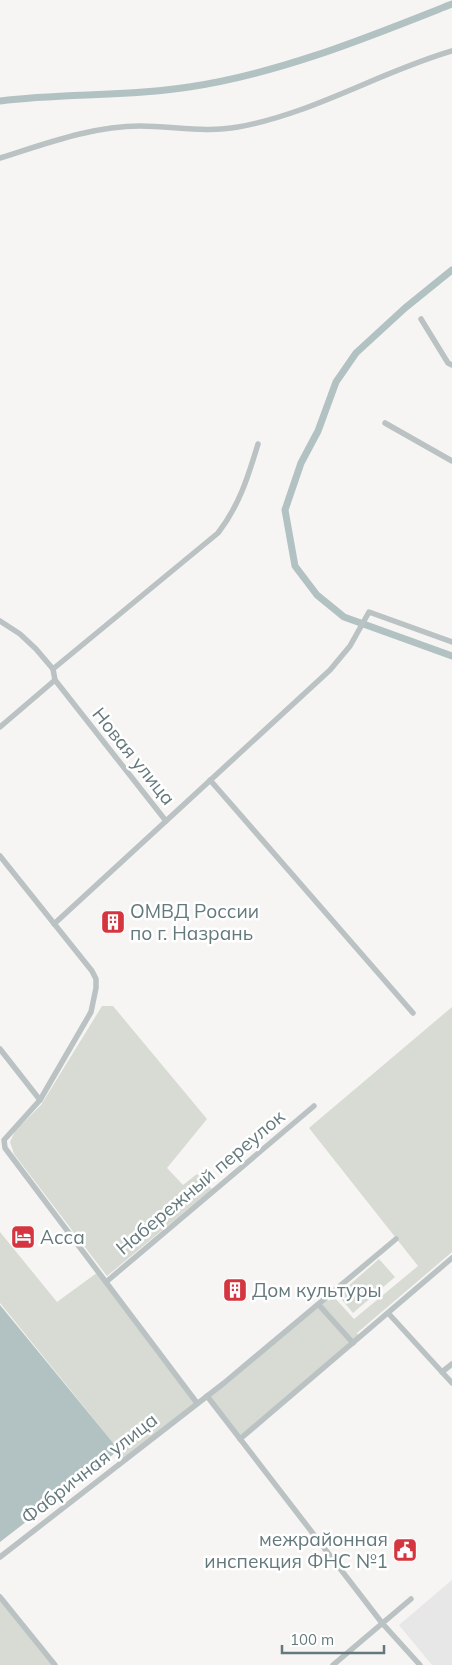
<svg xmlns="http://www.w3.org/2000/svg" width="452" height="1665" font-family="Mulish,sans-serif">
<rect width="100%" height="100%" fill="#f6f5f3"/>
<polygon fill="#e7e7e7" points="452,1580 452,1665 432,1665 399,1625"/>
<g fill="#d8dbd3">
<polygon points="102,1006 113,1006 207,1119 167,1168 183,1185 197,1174 212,1189 107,1276 14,1154 10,1142 15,1131 41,1105"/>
<polygon points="452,1007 452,1252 357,1333 360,1338 240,1439 207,1396 326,1298 328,1301 334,1297 354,1319 418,1266 309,1128"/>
<polygon points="0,1232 57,1302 98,1272 197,1403 117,1465 119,1450 0,1303"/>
<polygon points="379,1259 395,1277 353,1313 338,1295"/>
<polygon points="0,1597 55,1665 0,1665"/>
</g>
<polygon fill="#b2c2c2" points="0,1305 119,1450 0,1542"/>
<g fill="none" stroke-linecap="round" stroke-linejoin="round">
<g stroke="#b2c2c2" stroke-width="7">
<path d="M0,101C63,93 126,97 189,87C281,73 366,38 452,4"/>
<polyline points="452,270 405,308 356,353 336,382 318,431 301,463 285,510 295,566 317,595 344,617 452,656"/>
</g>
<g stroke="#bbc2c3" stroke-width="5.5">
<path d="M0,158C45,144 92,126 140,126C173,126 205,133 238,127C312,114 380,72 452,51"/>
<polyline points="421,319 448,363 452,365"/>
<polyline points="385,423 452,461"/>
<polyline points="0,621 20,634 36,649 53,669 55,680 166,821 54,924"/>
<path d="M53,669L218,533C239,506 248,477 258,444"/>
<polyline points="0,727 55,680"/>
<polyline points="210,780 413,1013"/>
<polyline points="166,821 330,670 350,646 369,612 452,642"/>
<polyline points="0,856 92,971 96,979 96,988 91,1012 40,1100 4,1140 5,1148 197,1403"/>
<polyline points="0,1049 40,1100"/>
<polyline points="106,1282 314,1106"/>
<polyline points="319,1305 353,1343"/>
<polyline points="389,1314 452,1383"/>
<polyline points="442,1372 452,1364"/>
<polyline points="207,1396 382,1623 420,1665"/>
<polyline points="240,1439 452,1258"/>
<polyline points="0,1557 224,1383 396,1239"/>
<polyline points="0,1597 55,1665"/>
<polyline points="333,1665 411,1599"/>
</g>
</g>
<defs>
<symbol id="building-square" viewBox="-11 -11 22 22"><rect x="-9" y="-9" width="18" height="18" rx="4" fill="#d4353e" stroke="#fff"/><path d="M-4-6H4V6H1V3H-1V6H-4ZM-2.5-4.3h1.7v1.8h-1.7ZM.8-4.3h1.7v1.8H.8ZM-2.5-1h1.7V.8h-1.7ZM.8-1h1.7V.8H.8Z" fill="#fff"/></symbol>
<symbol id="hotel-square" viewBox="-11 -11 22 22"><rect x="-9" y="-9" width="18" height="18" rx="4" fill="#d4353e" stroke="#fff"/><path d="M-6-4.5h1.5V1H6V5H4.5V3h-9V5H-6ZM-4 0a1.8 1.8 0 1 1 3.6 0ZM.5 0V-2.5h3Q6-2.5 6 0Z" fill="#fff"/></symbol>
<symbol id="civic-square" viewBox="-11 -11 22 22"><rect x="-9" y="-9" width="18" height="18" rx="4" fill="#d4353e" stroke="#fff"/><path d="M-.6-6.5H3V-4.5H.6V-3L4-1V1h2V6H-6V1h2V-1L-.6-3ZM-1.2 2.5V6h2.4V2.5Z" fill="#fff"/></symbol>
</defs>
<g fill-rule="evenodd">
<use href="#building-square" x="99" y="908" width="28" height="28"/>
<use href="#hotel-square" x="9" y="1223" width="28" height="28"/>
<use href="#building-square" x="221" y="1276" width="28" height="28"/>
<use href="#civic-square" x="391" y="1536" width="28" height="28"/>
</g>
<g text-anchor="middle" stroke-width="5" stroke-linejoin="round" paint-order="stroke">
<g font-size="19" fill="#64797c" stroke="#fff">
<text transform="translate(134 756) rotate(51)" y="7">Новая улица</text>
<text transform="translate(200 1182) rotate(-40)" y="7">Набережный переулок</text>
<text transform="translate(89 1468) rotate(-38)" y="7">Фабричная улица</text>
</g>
<g font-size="19" fill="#64797c" stroke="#fff" text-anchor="start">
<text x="130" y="918">ОМВД России<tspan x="130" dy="22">по г. Назрань</tspan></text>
<text x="40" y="1244">Асса</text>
<text x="252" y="1297">Дом культуры</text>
<text x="388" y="1546" text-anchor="end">межрайонная<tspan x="388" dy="22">инспекция ФНС №1</tspan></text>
</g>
</g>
<path d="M282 1645v8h102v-8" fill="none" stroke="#64797c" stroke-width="2.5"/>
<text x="290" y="1645" font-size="15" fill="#64797c" stroke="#ffffff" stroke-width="4" paint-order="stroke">100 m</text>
</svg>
